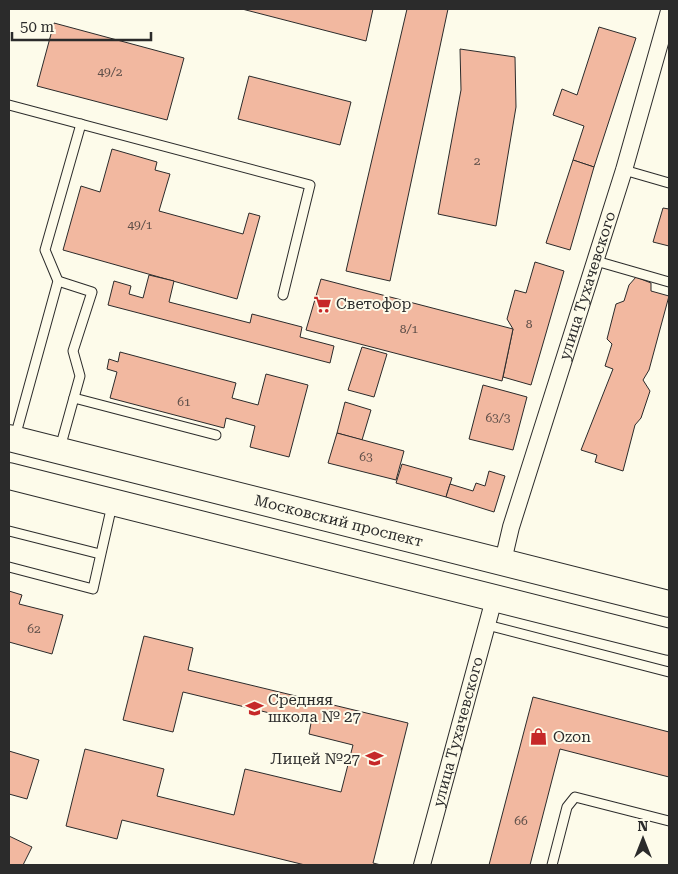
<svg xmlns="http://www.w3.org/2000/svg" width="678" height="874" font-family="'Roboto Serif',serif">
<rect width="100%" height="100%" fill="#fdfbea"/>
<g fill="#f2b8a0" stroke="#2b2b2b">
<polygon points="242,9 373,9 366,41"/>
<polygon points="407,9 448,9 390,281 346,271"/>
<polygon points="54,23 184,58 167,120 37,86"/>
<polygon points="599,27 636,38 594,167 573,160 584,126 553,115 562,89 577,95"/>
<polygon points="460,49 515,57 516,107 496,226 438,214 461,90"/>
<polygon points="249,76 351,102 340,145 238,119"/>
<polygon points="112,149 157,162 155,170 170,174 159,211 243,234 249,213 260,216 237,299 63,250 81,186 100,192"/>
<polygon points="573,160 594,167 570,250 546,243"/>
<polygon points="663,208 669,209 669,246 653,242"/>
<polygon points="535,262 564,271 531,385 503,377 513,329 507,319 515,290 526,293"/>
<polygon points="149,275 174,281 169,302 250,323 252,314 302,327 300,337 334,346 330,363 108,305 114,281 131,286 129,294 143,298"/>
<polygon points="636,277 651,283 651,291 669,296 649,370 643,380 650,391 641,418 635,425 623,471 595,462 597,455 581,450 613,369 605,366 612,344 607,339 616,304 624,301 629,285"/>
<polygon points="321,279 513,329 502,381 306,330"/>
<polygon points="362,347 387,354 374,397 348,390"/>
<polygon points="120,352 236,383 232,398 258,405 266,374 308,385 289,457 250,447 255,426 226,418 224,428 110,398 117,372 107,369 109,359 118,362"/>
<polygon points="483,385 527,397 513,450 469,439"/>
<polygon points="345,402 371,410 362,440 337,433"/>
<polygon points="337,433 404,451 396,480 328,463"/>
<polygon points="402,464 452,478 446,497 396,483"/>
<polygon points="489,471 505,476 494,512 446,497 450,484 473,491 476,483 485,486"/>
<polygon points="9,591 22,595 19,604 63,615 52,654 9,642"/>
<polygon points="144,636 193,648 188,670 408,723 373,863 381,865 305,865 122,820 117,839 66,826 85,749 164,769 157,796 234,815 245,769 341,792 353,745 309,734 311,723 183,692 173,732 123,720"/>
<polygon points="533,697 669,732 669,777 560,749 530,865 489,865"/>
<polygon points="9,751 39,760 27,799 9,794"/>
<polygon points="9,836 32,847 23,865 9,865"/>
</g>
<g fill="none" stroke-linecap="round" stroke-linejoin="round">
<defs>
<g id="lane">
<polyline points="9,105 310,185 283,295"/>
<polyline points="624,170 669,183"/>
<polyline points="596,261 669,282"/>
<polyline points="58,281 92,292 73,351 80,376 60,448"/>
<polyline points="74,398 216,435"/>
<polyline points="15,437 58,281 45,250 81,124"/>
<polyline points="9,531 100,554"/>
<polyline points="9,567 93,589 112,505"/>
<polyline points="487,625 669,672"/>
<polyline points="552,865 567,807 575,797 669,821"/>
</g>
<g id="street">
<path id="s1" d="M503,561L511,527L624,170L669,11"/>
<path id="s2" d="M422,865L494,599"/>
</g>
<g id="primary">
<path id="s3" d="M9,438L669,604"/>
<polyline points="9,476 669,642"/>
</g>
</defs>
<use href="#lane" stroke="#2b2b2b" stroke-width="11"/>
<use href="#street" stroke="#2b2b2b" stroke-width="18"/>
<use href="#primary" stroke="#2b2b2b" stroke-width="28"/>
<use href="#lane" stroke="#fdfbea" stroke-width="9"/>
<use href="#street" stroke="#fdfbea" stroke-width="16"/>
<use href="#primary" stroke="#fdfbea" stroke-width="26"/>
</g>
<defs>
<symbol id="supermarket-bare" viewBox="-9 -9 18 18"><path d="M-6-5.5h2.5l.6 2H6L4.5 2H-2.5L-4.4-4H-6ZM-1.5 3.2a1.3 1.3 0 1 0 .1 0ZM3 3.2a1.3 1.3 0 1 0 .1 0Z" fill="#c62828" stroke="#fdfbea" stroke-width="2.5" paint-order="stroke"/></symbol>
<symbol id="school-bare" viewBox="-9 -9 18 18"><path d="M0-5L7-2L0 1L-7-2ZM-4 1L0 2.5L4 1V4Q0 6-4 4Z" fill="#c62828" stroke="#fdfbea" stroke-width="2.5" paint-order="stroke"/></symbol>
<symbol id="shop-bare" viewBox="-9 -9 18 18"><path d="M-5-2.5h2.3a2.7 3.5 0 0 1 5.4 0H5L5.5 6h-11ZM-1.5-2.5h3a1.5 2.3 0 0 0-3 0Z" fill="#c62828" stroke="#fdfbea" stroke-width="2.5" paint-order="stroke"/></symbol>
</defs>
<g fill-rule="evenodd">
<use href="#supermarket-bare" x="310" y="292" width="25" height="25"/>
<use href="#school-bare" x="242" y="696" width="25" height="25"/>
<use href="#shop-bare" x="526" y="724" width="25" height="25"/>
<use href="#school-bare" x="362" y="746" width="25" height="25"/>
</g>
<g text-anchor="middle" stroke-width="4" stroke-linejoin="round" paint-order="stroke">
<g font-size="12" fill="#5d4e48">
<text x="110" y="76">49/2</text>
<text x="477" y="165">2</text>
<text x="140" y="229">49/1</text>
<text x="529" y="328">8</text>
<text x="409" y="333">8/1</text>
<text x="184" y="406">61</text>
<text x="498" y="422">63/3</text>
<text x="366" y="461">63</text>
<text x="34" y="633">62</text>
<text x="521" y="825">66</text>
</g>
<g font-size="15" fill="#2b2b2b" stroke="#fdfbea">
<text dy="5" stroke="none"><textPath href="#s1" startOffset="288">улица Тухачевского</textPath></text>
<text dy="5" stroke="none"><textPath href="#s3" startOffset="340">Московский проспект</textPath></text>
<text dy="5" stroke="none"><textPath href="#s2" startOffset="138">улица Тухачевского</textPath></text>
</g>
<g font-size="15" fill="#2b2b2b" stroke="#fdfbea" text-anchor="start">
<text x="336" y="309">Светофор</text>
<text x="268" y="705">Средняя<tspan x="268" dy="17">школа № 27</tspan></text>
<text x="553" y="742">Ozon</text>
<text x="360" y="764" text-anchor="end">Лицей №27</text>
</g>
</g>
<rect width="678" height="874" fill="none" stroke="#2b2b2b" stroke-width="20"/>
<g transform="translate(643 839)" stroke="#fdfbea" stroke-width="4" paint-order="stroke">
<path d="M0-4L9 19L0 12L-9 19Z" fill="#2b2b2b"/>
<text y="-8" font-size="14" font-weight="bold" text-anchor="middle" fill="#2b2b2b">N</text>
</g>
<path d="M12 32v8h139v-8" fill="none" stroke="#2b2b2b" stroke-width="2.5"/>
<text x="20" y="32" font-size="15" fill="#2b2b2b" stroke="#fdfbea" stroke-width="4" paint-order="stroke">50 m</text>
</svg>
